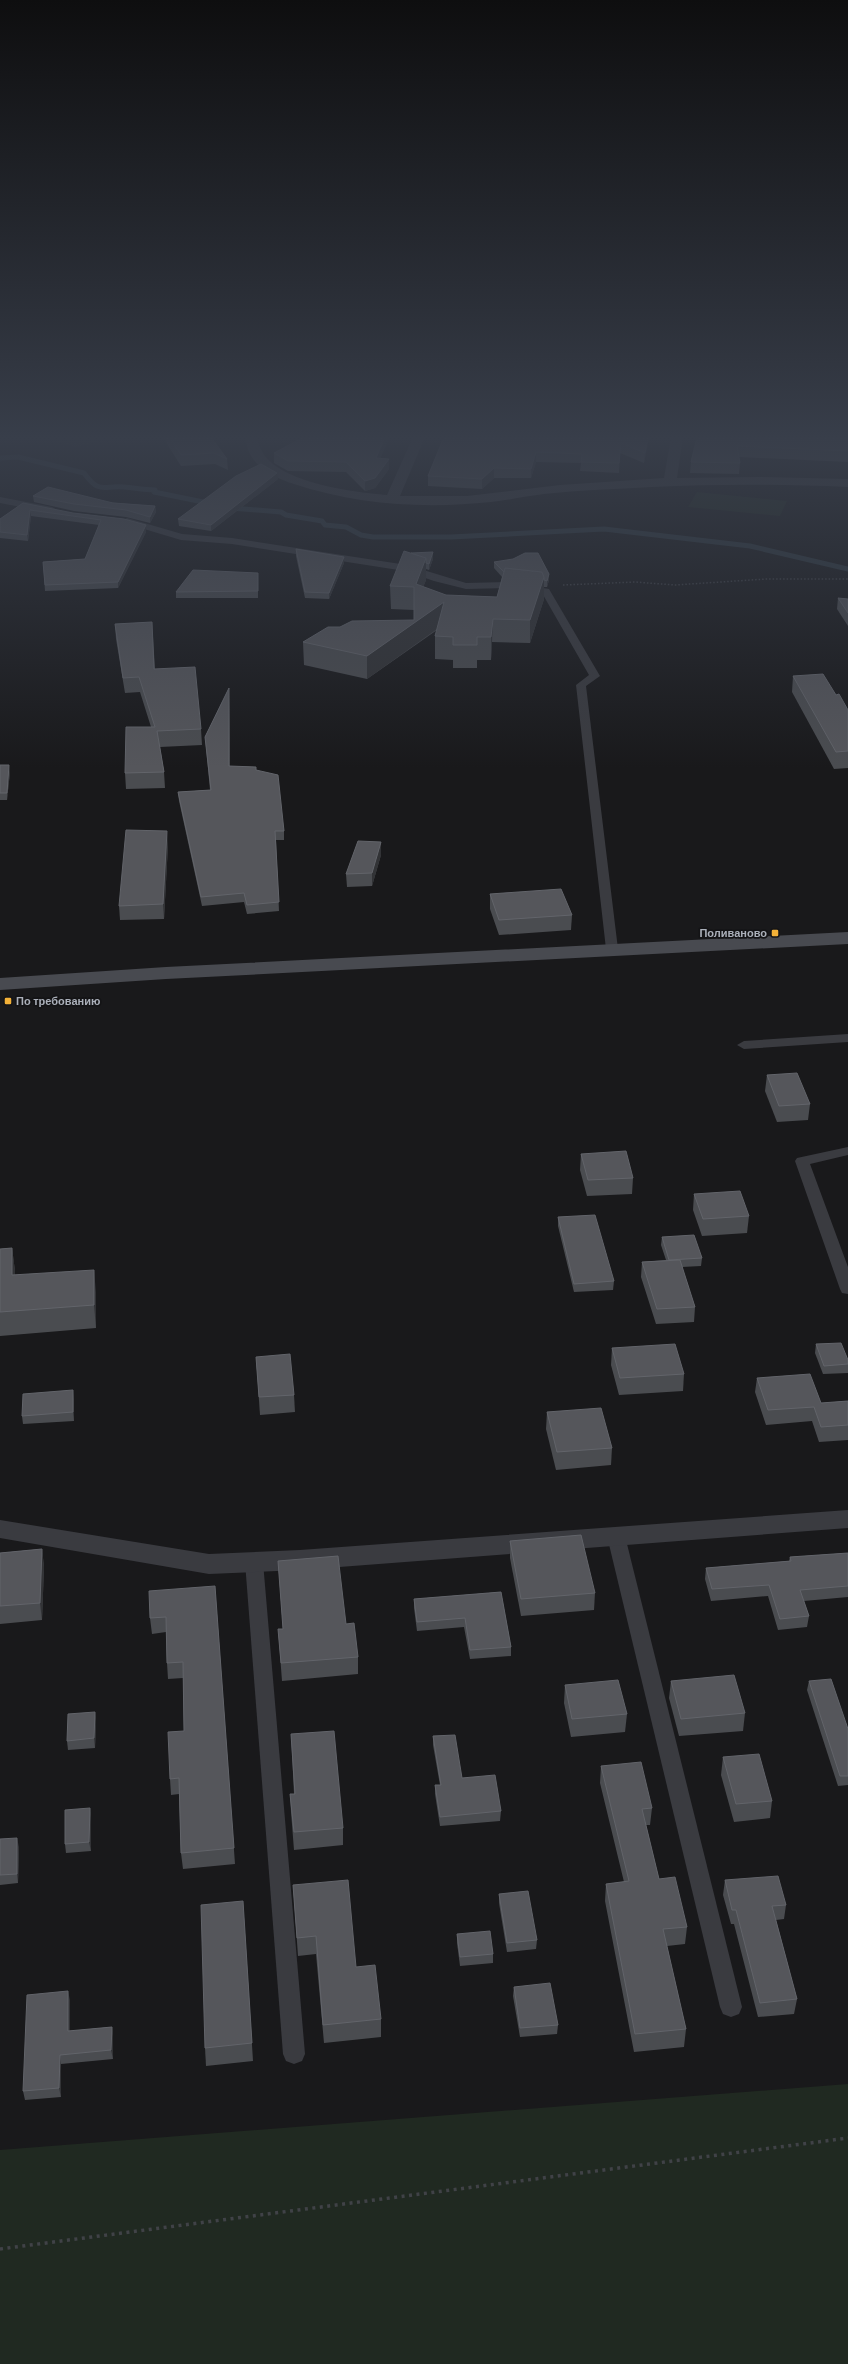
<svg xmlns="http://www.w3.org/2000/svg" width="848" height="2364" font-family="'DM Sans',sans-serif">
<rect width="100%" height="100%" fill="#19191b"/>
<g fill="#202921">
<polygon points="43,437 118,437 75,447"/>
<polygon points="697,492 787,501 780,516 688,507"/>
<polygon points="848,2084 848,2364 0,2364 0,2150"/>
</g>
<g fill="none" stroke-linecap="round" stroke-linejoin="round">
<g stroke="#2e383f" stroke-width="5">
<path d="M0,458L18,457L84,473C100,495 103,485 124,487C135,488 144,490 155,490L154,492L213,504"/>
<polyline points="231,508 281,512 286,515 322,521 325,525 346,527 361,535 373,537 451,537 604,529 750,546 848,569"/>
</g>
<polyline stroke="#404247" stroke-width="1.5" stroke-dasharray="1.5 2" stroke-linecap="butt" points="563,585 635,582 675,585 766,579 848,579"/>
<polyline stroke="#404247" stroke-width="3.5" stroke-dasharray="3 4.5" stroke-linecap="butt" points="0,2249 848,2138"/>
<g fill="#3a3b40" fill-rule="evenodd">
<polygon points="0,497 52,507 57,510 52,513 0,503"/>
<polygon points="127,518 182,534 232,538 407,565 466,583 507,582 549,589 600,676 586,686 618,949 617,952 612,953 606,949 576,685 589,675 542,593 507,588 466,589 434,581 405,571 232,544 181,540 124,523 122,521"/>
<polygon points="848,1034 848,1042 744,1049 737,1045 744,1041"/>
<polygon points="848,1147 848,1155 810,1164 848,1267 848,1294 842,1293 840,1289 795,1161 797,1158"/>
<polygon points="616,1530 622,1531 625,1536 742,2007 739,2014 731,2017 723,2014 720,2007 607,1536 610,1531"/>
<polygon points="254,1555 260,1557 263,1562 305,2054 302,2061 294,2064 286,2061 283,2054 245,1562 248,1557"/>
</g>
<g fill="#3a3b40" fill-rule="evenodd">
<path d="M246,437H258C259,482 354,492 387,495L413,437H425L400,496H467L560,485L664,478L671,437H683L677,478L759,477L848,479V487C783,484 717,484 652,487C616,489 580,490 544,494C527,496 509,500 491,502C425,509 358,505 294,484C272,477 246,464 246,437Z"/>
<polygon points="848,1510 848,1528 300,1570 209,1574 0,1538 0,1520 209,1554 300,1550"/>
</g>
<polygon fill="#484a50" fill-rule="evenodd" points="848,932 848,944 166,979 0,990 0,978 166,967"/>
</g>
<g fill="#4a4c50">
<polygon points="162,437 211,437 227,459 228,470 215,464 181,466 167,444 166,440"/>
<polygon points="304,437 390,437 380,458 389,469 375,488 365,491 346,472 288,471 274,463 274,453"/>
<polygon points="444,437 649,437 644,463 620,453 619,473 580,471 581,463 536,462 531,478 494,478 482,489 428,486 428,476"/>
<polygon points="697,437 848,437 848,462 739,457 740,463 739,474 690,473 691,462"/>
<polygon points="278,479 211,531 179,526 178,519"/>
<polygon points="33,496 155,506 156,512 150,523 126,517 74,511 34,502"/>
<polygon points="23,503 73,513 124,519 146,532 118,588 45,591 43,562 85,559 99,525 31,516 28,541 0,538 0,519"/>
<polygon points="296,549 344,563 329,599 305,598 296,556"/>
<polygon points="411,553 433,559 429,570 426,569 426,580 423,587 446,595 497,597 502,577 494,568 494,562 549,580 547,587 544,587 544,599 530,643 492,642 491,660 477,660 477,668 453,668 453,660 435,659 435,636 437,630 367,679 304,665 303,642 340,627 414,620 414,610 391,609 390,586"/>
<polygon points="258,573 258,598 176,598 176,592"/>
<polygon points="838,598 848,599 848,626 837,609"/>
<polygon points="115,624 153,637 155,669 201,729 202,745 160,747 164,772 165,788 126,789 125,773 151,727 140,692 125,693 116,639"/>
<polygon points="793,676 836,695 848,710 848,768 834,769 792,692"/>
<polygon points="229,688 230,766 256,767 256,770 284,831 284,840 276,840 279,911 247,914 244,902 202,906 179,801 178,792 210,790 205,737"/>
<polygon points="0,765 10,772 7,800 0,800"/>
<polygon points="381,842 381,855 372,886 347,887 346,874"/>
<polygon points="168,845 164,919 120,920 119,906"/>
<polygon points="490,894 572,915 571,930 499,935 490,909"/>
<polygon points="767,1075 810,1104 808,1120 777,1122 765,1091"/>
<polygon points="581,1154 633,1178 632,1194 587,1196 580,1170"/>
<polygon points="694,1194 749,1216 747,1233 702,1236 693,1210"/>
<polygon points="558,1217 614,1281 613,1290 574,1292 558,1226"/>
<polygon points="662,1237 702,1258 701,1266 682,1267 695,1307 694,1322 656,1324 641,1277 642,1262 666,1260 661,1245"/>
<polygon points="12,1248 15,1271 15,1275 96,1292 96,1328 0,1336 0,1249"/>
<polygon points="816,1344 848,1360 848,1373 823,1374 815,1353"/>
<polygon points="612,1348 684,1374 683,1391 619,1395 611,1365"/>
<polygon points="256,1357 294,1395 295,1412 260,1415"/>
<polygon points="757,1378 821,1403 848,1401 848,1440 819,1442 812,1421 766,1425 755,1392"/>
<polygon points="74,1399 74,1421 23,1424 22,1416"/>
<polygon points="547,1412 612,1448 611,1465 556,1470 546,1429"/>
<polygon points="510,1541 595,1593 594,1610 521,1616 510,1558"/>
<polygon points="42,1549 44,1567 42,1620 0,1624 0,1553"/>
<polygon points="848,1550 848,1597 804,1601 809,1616 807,1627 778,1630 768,1596 711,1601 705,1579 706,1568 789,1561 790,1557 848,1553"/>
<polygon points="278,1561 346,1624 358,1657 358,1674 282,1681 278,1629 283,1629"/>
<polygon points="215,1586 235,1864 183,1869 181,1853 179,1794 171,1795 170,1779 184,1731 183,1678 168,1679 167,1663 166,1632 152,1634 150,1618"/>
<polygon points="501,1592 511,1647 511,1656 470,1659 464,1627 417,1631 414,1608 414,1599"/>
<polygon points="671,1681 745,1713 743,1731 679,1736 669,1698"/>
<polygon points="809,1681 848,1729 848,1785 838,1786 807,1690"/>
<polygon points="565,1685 627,1714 625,1732 571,1737 564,1703"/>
<polygon points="95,1712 96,1721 95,1748 68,1750 67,1741"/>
<polygon points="291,1734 343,1828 343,1845 294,1850 291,1812 290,1794 294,1794"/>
<polygon points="433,1736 462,1778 501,1811 500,1821 440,1826 435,1794 435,1785 440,1785 433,1745"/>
<polygon points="723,1757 772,1801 770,1818 734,1822 721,1775"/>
<polygon points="601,1766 652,1808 650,1825 646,1825 659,1879 687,1927 685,1944 667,1946 686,2029 684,2047 634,2052 605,1901 606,1884 624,1882 600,1783"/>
<polygon points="90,1808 91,1817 91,1851 66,1853 65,1844"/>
<polygon points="0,1839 19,1847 18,1883 0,1885"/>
<polygon points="725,1880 786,1905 784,1919 776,1920 797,1999 794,2014 758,2017 734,1924 731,1924 723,1895"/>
<polygon points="293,1885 356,1967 381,2019 381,2037 324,2043 316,1954 298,1956"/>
<polygon points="499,1894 537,1940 536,1949 507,1952 499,1903"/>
<polygon points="243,1901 253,2061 206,2066 205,2048"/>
<polygon points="457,1934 493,1954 493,1963 460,1966 457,1943"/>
<polygon points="514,1987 558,2025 557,2034 520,2037 513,1996"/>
<polygon points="70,2000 70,2031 112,2027 113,2036 113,2059 61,2064 61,2097 25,2100 23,2091"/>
</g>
<g fill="#323336">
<polygon points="385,437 390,437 376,468 376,458"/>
<polygon points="648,437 649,437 644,463 645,453"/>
<polygon points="536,452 536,462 531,478 531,469"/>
<polygon points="389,459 389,469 375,488 365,491 365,481"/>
<polygon points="494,468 494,478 482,489 482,479"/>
<polygon points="277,473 278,479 211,531 211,525"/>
<polygon points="155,506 156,512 150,523 150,517"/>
<polygon points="30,510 31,516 28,541 27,535"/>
<polygon points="146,525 146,532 118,588 118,582"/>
<polygon points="433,552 433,559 429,570 429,564"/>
<polygon points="344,557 344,563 329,599 329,593"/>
<polygon points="426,558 426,580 416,606 416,584"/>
<polygon points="549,574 549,580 547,587 547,581"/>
<polygon points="544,577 544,599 530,643 530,620"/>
<polygon points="444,602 444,624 367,679 367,656"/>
<polygon points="493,619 492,642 491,660 491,637"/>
<polygon points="229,688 229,697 230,775 229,766"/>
<polygon points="9,765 10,772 7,800 7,793"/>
<polygon points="167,831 168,845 164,919 163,904"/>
<polygon points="381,842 381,855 372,886 372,873"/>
<polygon points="12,1248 15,1271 15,1298 12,1275"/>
<polygon points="94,1270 96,1292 96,1328 94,1305"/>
<polygon points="73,1390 74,1399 74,1421 73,1412"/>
<polygon points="42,1549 44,1567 42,1620 40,1603"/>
<polygon points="95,1712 96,1721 95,1748 94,1738"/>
<polygon points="90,1808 91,1817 91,1851 89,1842"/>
<polygon points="17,1838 19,1847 18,1883 17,1874"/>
<polygon points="68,1991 70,2000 70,2040 68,2031"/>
<polygon points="112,2027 113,2036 113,2059 111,2050"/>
<polygon points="60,2055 61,2064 61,2097 59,2088"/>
</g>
<g fill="#55565b" stroke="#62646a">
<polygon points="169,437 211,437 227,459 214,453 181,455"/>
<polygon points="304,437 385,437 376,458 389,459 375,478 365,481 346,462 288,461 274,453"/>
<polygon points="444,437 648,437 645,453 621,443 619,463 581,462 582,454 536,452 531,469 494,468 482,479 428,476"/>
<polygon points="697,437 848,437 848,451 737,446 740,463 691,462"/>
<polygon points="261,464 277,473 211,525 178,519 236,476"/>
<polygon points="48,487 113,503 155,506 150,517 126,510 74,504 33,496"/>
<polygon points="23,503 73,513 124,519 146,525 118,582 45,585 43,562 85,559 101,520 30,510 27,535 0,532 0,519"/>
<polygon points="296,549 344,557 329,593 305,592"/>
<polygon points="404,551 426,558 416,584 446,595 497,597 505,568 542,572 544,577 530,620 493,619 491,637 477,637 477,645 453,645 453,637 435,636 444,602 367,656 303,642 328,627 340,627 352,621 414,620 414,587 390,586"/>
<polygon points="433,552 429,564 426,563 426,558 411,553"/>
<polygon points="525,553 538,553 549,574 547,581 544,580 544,577 542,572 505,568 504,572 494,562 513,559"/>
<polygon points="193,570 258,573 258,591 176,592"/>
<polygon points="838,598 848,599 848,613"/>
<polygon points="152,622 154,669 195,667 201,729 157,731 164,772 125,773 126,727 155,727 139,677 123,678 115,624"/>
<polygon points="823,674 836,695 839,694 848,710 848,751 836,752 793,676"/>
<polygon points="229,688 229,766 256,767 256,770 278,775 284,831 275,831 279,902 247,905 244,893 201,897 178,792 211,790 205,737"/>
<polygon points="0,765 9,765 7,793 0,793"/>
<polygon points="126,830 167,831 163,904 119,906"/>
<polygon points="358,841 381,842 372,873 346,874"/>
<polygon points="561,889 572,915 499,920 490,894"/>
<polygon points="797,1073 810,1104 779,1106 767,1075"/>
<polygon points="626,1151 633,1178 588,1180 581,1154"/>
<polygon points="740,1191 749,1216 703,1219 694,1194"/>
<polygon points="595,1215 614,1281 574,1284 558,1217"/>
<polygon points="694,1235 702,1258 669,1260 662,1237"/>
<polygon points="12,1248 12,1275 94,1270 94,1305 0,1312 0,1249"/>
<polygon points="680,1260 695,1307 657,1309 642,1262"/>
<polygon points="841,1343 848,1360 848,1364 824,1366 816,1344"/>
<polygon points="675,1344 684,1374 620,1378 612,1348"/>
<polygon points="290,1354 294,1395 259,1397 256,1357"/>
<polygon points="810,1374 821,1403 848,1401 848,1425 821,1427 814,1407 768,1410 757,1378"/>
<polygon points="73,1390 73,1412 22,1416 23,1394"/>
<polygon points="601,1408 612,1448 557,1452 547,1412"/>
<polygon points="581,1535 595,1593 521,1599 510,1541"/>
<polygon points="42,1549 40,1603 0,1606 0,1553"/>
<polygon points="848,1553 848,1586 800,1590 809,1616 780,1619 769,1585 712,1589 706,1568 791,1561 790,1557"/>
<polygon points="338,1556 346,1624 354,1623 358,1657 281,1663 278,1629 283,1629 278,1561"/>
<polygon points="215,1586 234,1848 181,1853 179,1778 170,1779 168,1732 184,1731 183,1662 167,1663 166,1617 150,1618 149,1591"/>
<polygon points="501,1592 511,1647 470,1650 465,1618 417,1622 414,1599"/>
<polygon points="734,1675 745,1713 681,1719 671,1681"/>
<polygon points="831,1679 848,1729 848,1776 840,1776 809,1681"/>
<polygon points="618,1680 627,1714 572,1719 565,1685"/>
<polygon points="95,1712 94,1738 67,1741 68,1714"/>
<polygon points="334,1731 343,1828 294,1832 290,1794 295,1794 291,1734"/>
<polygon points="455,1735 462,1778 495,1775 501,1811 440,1817 435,1785 441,1785 433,1736"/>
<polygon points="759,1754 772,1801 736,1804 723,1757"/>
<polygon points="641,1762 652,1808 642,1809 659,1879 675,1877 687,1927 663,1929 686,2029 635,2034 606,1884 629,1881 601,1766"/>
<polygon points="90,1808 89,1842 65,1844 65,1810"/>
<polygon points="17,1838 17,1874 0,1875 0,1839"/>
<polygon points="778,1876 786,1905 772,1906 797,1999 760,2003 736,1910 732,1910 725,1880"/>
<polygon points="348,1880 356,1967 375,1965 381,2019 323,2025 316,1936 297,1938 293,1885"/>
<polygon points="528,1891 537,1940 507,1943 499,1894"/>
<polygon points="243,1901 252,2043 205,2048 201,1905"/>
<polygon points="490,1931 493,1954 460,1957 457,1934"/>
<polygon points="550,1983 558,2025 520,2028 514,1987"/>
<polygon points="68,1991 68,2031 112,2027 111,2050 60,2055 59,2088 23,2091 27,1995"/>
</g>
<linearGradient id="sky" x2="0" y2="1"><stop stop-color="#0e0e0f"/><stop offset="0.57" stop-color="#383e4a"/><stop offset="1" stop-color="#383e4a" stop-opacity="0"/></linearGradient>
<rect width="848" height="768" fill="url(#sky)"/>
<g fill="#f3b138" stroke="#141416" stroke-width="1.5">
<rect x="771" y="929" width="8" height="8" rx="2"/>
<rect x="4" y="997" width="8" height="8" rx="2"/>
</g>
<g text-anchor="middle" stroke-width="3.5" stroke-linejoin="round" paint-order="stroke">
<g font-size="11" font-weight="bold" fill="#abb0ba" stroke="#141416" text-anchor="end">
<text x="767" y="937">Поливаново</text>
<text x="16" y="1005" text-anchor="start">По требованию</text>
</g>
</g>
</svg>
